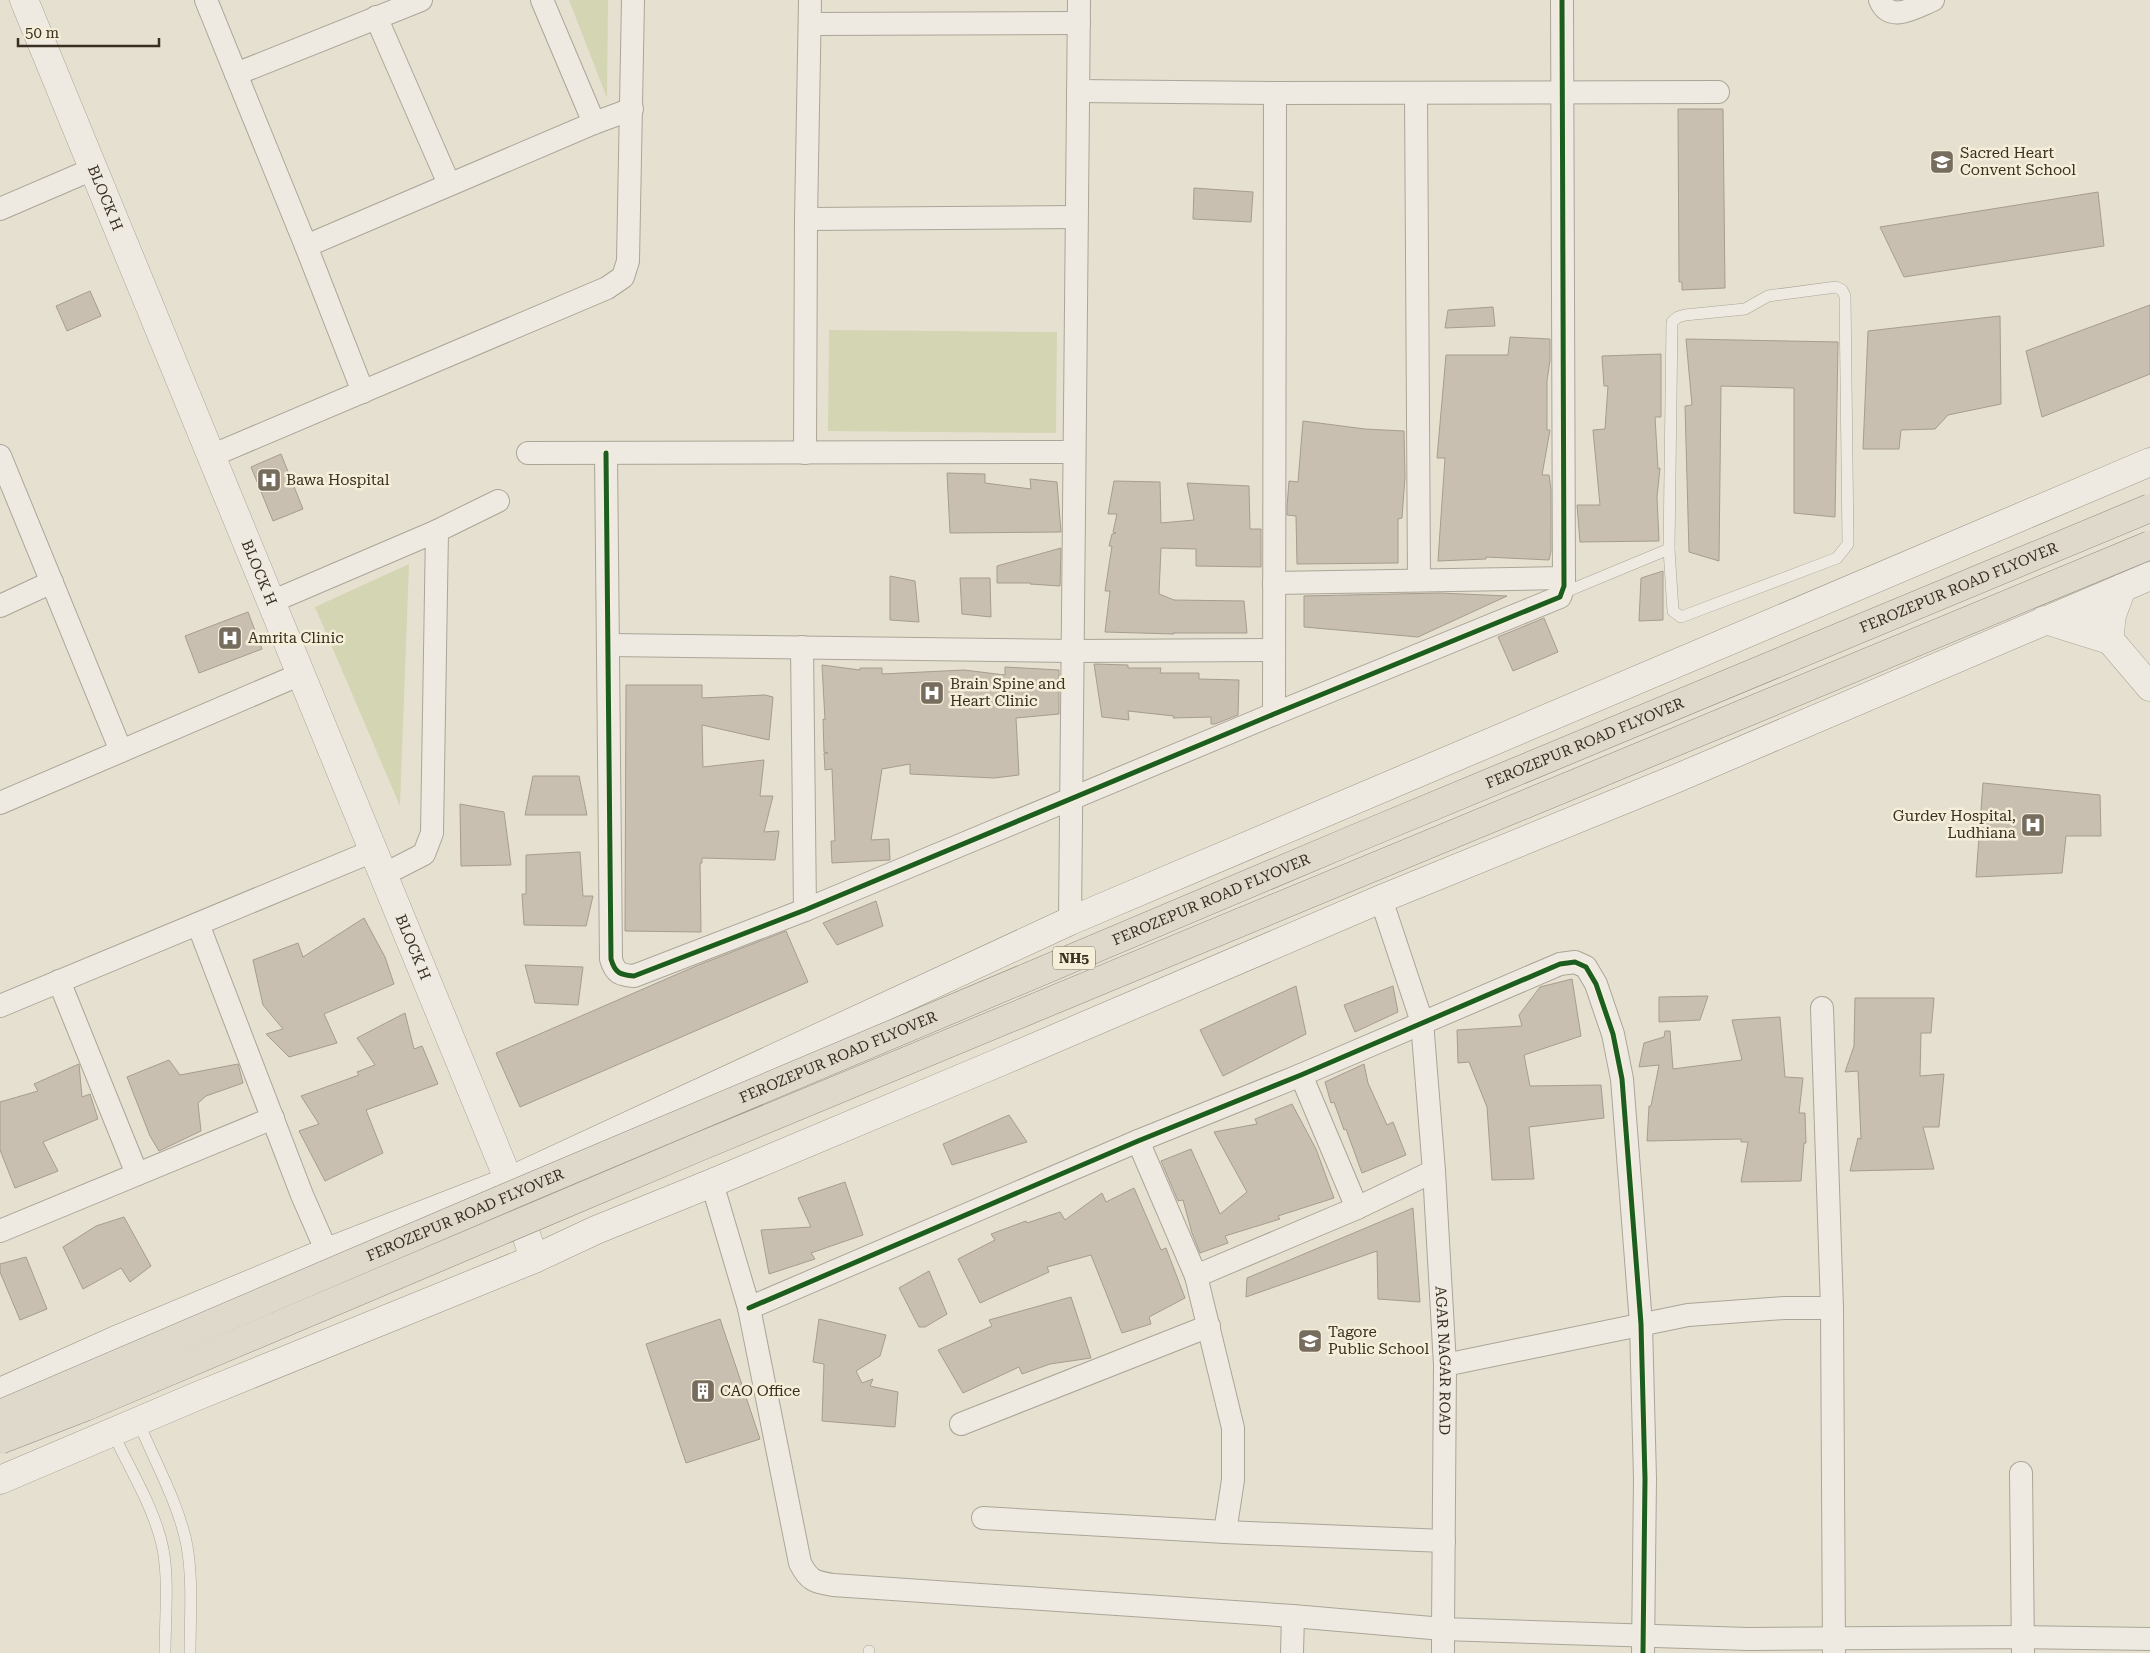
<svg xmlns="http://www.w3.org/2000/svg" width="2150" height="1653" font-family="'Roboto Serif',serif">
<rect width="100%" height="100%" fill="#e6e0d0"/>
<g fill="#d3d5b3">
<polygon points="569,0 608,0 607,98"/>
<polygon points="829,330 1057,332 1056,433 828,431"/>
<polygon points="409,564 400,806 315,607"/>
</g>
<g fill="#c9bfb1" stroke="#a69c8f">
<polygon points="1678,109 1723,109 1725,288 1682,290 1682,282 1679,282"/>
<polygon points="1194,188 1253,192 1251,222 1193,219"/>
<polygon points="2098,192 2104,246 1904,277 1880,227"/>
<polygon points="90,291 101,316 67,331 56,306"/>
<polygon points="2150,305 2150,374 2042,417 2026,351"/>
<polygon points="1493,307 1495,326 1445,328 1448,310"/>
<polygon points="2000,316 2001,404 1948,415 1935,429 1901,430 1899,449 1863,449 1868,331"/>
<polygon points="1510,337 1550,339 1550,360 1547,381 1547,430 1550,430 1542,475 1549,475 1551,489 1551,551 1549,560 1486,557 1486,559 1438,561 1445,458 1437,458 1446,355 1508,355"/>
<polygon points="1686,339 1838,342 1835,517 1794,513 1794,388 1721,386 1719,561 1689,552 1685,406 1692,405"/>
<polygon points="1661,354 1661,417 1655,417 1658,469 1660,468 1657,497 1659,541 1580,542 1577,505 1600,505 1593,430 1605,429 1608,386 1604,386 1602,356"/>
<polygon points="1303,421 1365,429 1404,431 1405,477 1402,518 1398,519 1398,563 1297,564 1296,516 1287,515 1287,507 1289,481 1298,482"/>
<polygon points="281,454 303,509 273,521 251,467"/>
<polygon points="947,473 985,474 985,483 1031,489 1030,479 1057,482 1061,532 950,533"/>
<polygon points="1114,481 1160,482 1161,523 1194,520 1187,483 1249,486 1250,529 1261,529 1261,567 1196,566 1196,549 1161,548 1159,594 1174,600 1244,601 1247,633 1173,633 1174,634 1105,632 1110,591 1105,591 1112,546 1109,546 1112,534 1116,533 1113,532 1117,514 1108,514"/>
<polygon points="1061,548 1060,586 1030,584 1031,583 997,583 997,566"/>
<polygon points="1663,571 1663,620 1639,621 1641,578"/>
<polygon points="890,576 915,581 919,622 890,620"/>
<polygon points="960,578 990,578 991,617 962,614"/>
<polygon points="1440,593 1507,596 1418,637 1304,627 1304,596"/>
<polygon points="248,612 262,649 199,673 185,636"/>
<polygon points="1544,618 1558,652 1513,671 1498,637"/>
<polygon points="1094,664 1128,665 1128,668 1161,668 1160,673 1199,673 1199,679 1239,680 1238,715 1215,724 1211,724 1211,717 1173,718 1174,716 1128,711 1129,720 1102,717"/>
<polygon points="822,665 860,670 860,668 882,668 882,674 964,670 1005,675 1005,667 1059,670 1059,714 1016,718 1019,775 994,778 910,774 910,764 882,769 871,840 889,839 890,860 832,863 831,841 835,841 832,769 825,770 824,753 828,753 824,752 823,719 825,720"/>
<polygon points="626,685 702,685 702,698 765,695 773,697 769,740 702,725 703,767 764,760 760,796 773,796 764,832 779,831 775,860 702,858 702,863 700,863 701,932 625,931"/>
<polygon points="533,776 579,776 587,815 525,815"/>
<polygon points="1983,783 2100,795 2101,836 2066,836 2062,873 1976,877"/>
<polygon points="460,804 504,812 511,865 461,866"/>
<polygon points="580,852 583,896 593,896 586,926 524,925 522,894 526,894 526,855"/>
<polygon points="876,901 883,926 837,945 823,923"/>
<polygon points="364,918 385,957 394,984 324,1014 337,1043 289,1057 266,1034 283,1029 263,1005 253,960 298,943 303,957"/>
<polygon points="786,931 808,982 520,1107 496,1053 696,966"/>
<polygon points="525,965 583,967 578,1005 535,1003"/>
<polygon points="1572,979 1581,1036 1524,1055 1530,1086 1601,1085 1604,1118 1529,1127 1534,1179 1492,1180 1487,1107 1469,1062 1458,1063 1457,1030 1522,1026 1519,1015 1540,987"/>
<polygon points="1296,986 1306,1034 1223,1076 1200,1030"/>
<polygon points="1393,986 1398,1012 1355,1032 1344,1005"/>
<polygon points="1708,996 1700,1020 1659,1022 1659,997"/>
<polygon points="1855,998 1934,998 1931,1033 1921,1033 1920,1076 1944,1074 1939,1127 1923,1127 1934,1169 1850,1171 1858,1138 1861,1139 1858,1071 1845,1072 1854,1046"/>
<polygon points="405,1013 414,1049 422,1046 438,1084 366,1110 383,1153 325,1181 299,1131 319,1124 301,1096 359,1075 357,1072 375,1065 357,1038"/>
<polygon points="1780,1017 1785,1077 1803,1078 1799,1113 1805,1113 1806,1143 1804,1143 1801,1181 1741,1182 1748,1142 1741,1142 1741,1139 1647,1141 1649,1106 1651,1106 1659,1065 1639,1067 1644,1043 1664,1037 1665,1031 1670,1031 1673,1069 1742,1060 1732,1020"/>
<polygon points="169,1060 180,1075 238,1064 243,1083 206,1096 198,1103 201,1131 159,1151 150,1136 127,1077"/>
<polygon points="79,1064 82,1097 90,1094 98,1119 43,1142 58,1171 15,1188 0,1150 0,1102 38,1091 34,1084"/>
<polygon points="1364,1064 1368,1083 1387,1125 1393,1122 1406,1155 1362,1173 1346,1129 1344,1130 1334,1102 1331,1103 1325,1082"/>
<polygon points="1292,1104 1316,1149 1334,1198 1278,1216 1280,1219 1225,1236 1228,1243 1200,1253 1192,1233 1183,1200 1178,1201 1161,1161 1191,1149 1220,1214 1247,1192 1214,1132 1257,1124 1255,1119"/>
<polygon points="1009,1115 1027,1142 952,1165 943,1144"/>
<polygon points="845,1182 863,1235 811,1253 815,1259 769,1274 761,1230 811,1227 798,1198"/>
<polygon points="1134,1188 1161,1250 1166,1248 1185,1298 1149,1317 1151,1324 1122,1333 1091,1255 1047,1267 1049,1272 980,1303 958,1259 995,1240 991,1234 1026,1221 1027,1223 1060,1212 1065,1220 1102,1193 1106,1202"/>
<polygon points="1413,1208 1420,1302 1378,1299 1377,1251 1246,1297 1247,1278"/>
<polygon points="124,1217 151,1266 130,1282 121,1268 83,1289 63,1247 96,1226"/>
<polygon points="26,1257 47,1309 20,1320 0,1272 0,1264"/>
<polygon points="929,1271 947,1314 925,1327 919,1327 899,1288"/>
<polygon points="1071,1297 1091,1358 1050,1364 1022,1374 1019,1367 963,1393 938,1350 992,1326 989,1320"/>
<polygon points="720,1319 760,1439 686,1463 646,1344"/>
<polygon points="819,1319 886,1335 880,1356 856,1371 862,1383 873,1379 870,1386 898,1392 895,1427 822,1421 824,1364 813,1362"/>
</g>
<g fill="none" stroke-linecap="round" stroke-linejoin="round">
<defs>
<g id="service">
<polygon points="1836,287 1842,290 1845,296 1848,544 1837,558 1681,617 1673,611 1669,549 1672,322 1678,317 1685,315 1745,309 1768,296"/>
<polyline points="1563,593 1669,549"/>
<path d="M138,1421C154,1460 179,1504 187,1546C193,1581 190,1618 190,1653"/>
<path d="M113,1433C130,1470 155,1509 163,1549C169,1581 165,1620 165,1653"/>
<polyline points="869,1653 869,1651"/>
</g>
<g id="minor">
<polyline points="206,0 236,74 421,0"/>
<polyline points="542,0 594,123"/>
<path d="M1880,0C1890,24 1916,7 1933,0"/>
<polyline points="376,17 449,184"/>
<polyline points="810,24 1079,23"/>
<polyline points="236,74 306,246 594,123 632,109"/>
<polyline points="1078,91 1275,93"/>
<polyline points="1416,93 1419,580"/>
<polyline points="0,209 93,169"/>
<polyline points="806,219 1076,217"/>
<polyline points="306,246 363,392"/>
<polyline points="528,453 1074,452"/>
<path d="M606,453L611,959C615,973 620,975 634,976L805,910L1274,714L1560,597L1564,586L1562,0"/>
<polyline points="805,453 806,219 810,0"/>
<polyline points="0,456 121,751"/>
<polyline points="211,456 607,288 623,277 628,261 633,0"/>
<polyline points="437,531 498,501"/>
<polyline points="1274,583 1564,578"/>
<polyline points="271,602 437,531 432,833 424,854 383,875"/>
<polyline points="0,606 52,582"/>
<polyline points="609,645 1073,651 1274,650"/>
<polyline points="802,647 805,910"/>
<polyline points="1274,714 1275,93 1718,92"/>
<polyline points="0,803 301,674"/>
<path id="s1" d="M1381,899L1422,1022L1434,1171L1445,1365L1443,1629L1748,1639L2023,1637L2150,1639"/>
<polyline points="1070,921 1079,0"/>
<polyline points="198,924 302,1195 327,1252"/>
<polyline points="59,981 137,1174"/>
<polyline points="0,1006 373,851"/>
<polyline points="1822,1008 1832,1308 1834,1653"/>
<polyline points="1301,1075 1357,1208"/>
<polyline points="1138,1141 1196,1276 1357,1208 1434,1171"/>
<path d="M712,1183L749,1308L800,1563C809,1581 815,1582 833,1585L1293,1616L1443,1629V1653"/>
<polyline points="0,1231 273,1118"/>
<polyline points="1196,1276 1233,1428 1233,1480 1225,1532"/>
<polyline points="749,1308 1138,1141 1301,1075 1560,964 1575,962 1586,967 1596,984 1613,1034 1622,1079 1641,1324 1645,1479 1643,1653"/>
<polyline points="1445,1365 1688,1315 1784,1308 1832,1308"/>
<polyline points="961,1424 1209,1326"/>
<polyline points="2021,1473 2023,1652"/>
<polyline points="983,1518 1225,1532 1444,1541"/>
<polyline points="1292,1653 1293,1616"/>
</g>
<g id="tertiary">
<path id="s2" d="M24,0L509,1181L534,1259"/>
<polyline points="2045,620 2109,640 2112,615 2122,588"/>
<polyline points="2098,626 2150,687"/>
</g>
<g id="secondary">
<polyline points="0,1392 116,1340 327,1252 509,1181 1070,921 2150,462"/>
<polyline points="0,1480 195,1397 534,1259 596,1230 712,1183 1000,1062 1381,899 1675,779 2150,576"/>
</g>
</defs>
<use href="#service" stroke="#aba598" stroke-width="12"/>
<use href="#minor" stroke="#aba598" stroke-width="24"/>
<use href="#tertiary" stroke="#aba598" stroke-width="29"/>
<use href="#secondary" stroke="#9b9588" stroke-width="29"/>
<use href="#service" stroke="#eeeae1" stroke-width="11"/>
<use href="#minor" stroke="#eeeae1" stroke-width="22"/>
<use href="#tertiary" stroke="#eeeae1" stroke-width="28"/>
<use href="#secondary" stroke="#eeeae1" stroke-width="28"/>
<defs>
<g id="trunk-bridge">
<path id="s3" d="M0,1414L514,1194L1352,840L2150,508"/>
<polyline points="0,1440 85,1407 699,1147 2150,545"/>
</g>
</defs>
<use href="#trunk-bridge" stroke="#918b80" stroke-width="29" stroke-linecap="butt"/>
<use href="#trunk-bridge" stroke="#ded9ca" stroke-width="28"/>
<defs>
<g id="cycleway">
<path d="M606,453L611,959C615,973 620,975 634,976L805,910L1274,714L1560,597L1564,586L1562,0"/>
<polyline points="749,1308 1138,1141 1301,1075 1560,964 1575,962 1586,967 1596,984 1613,1034 1622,1079 1641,1324 1645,1479 1643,1653"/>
</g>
</defs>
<use href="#cycleway" stroke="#f5eed8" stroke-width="8"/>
<use href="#cycleway" stroke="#1b5e20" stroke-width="5"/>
</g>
<defs>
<symbol id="school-square" viewBox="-11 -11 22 22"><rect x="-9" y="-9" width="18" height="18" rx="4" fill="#766d5e" stroke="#f5eed8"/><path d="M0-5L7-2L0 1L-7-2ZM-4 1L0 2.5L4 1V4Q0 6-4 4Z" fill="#fff"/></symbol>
<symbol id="hospital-square" viewBox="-11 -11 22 22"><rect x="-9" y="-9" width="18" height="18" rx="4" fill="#766d5e" stroke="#f5eed8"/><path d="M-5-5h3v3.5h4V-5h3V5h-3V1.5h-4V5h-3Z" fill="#fff"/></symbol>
<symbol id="building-square" viewBox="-11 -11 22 22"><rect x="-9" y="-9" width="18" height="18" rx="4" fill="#766d5e" stroke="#f5eed8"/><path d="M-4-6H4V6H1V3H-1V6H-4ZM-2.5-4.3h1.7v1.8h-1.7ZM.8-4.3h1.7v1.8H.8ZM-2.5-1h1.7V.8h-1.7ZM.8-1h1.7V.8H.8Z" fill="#fff"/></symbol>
</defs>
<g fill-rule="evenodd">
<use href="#school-square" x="1928" y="148" width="28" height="28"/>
<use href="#hospital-square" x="255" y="466" width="28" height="28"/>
<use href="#hospital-square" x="216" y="624" width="28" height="28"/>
<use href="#hospital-square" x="918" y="679" width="28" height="28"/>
<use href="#hospital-square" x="2019" y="811" width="28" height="28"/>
<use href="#school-square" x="1296" y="1327" width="28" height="28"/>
<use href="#building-square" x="689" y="1377" width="28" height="28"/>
</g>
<g text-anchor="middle" stroke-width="5" stroke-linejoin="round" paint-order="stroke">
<rect fill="#f5eed8" stroke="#726858" stroke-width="1" x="1053" y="946.5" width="42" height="23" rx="4"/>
<g font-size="14" font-weight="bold" fill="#3a2f21">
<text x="1074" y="963">NH5</text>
</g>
<g font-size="15" fill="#3a2f21" stroke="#f5eed8" text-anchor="start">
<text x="1960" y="158">Sacred Heart<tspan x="1960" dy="17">Convent School</tspan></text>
<text x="286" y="485">Bawa Hospital</text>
<text x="248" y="643">Amrita Clinic</text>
<text x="950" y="689">Brain Spine and<tspan x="950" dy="17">Heart Clinic</tspan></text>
<text x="2016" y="821" text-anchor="end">Gurdev Hospital,<tspan x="2016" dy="17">Ludhiana</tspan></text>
<text x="1328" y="1337">Tagore<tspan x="1328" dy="17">Public School</tspan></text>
<text x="720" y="1396">CAO Office</text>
</g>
<g font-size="15" fill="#3a2f21" stroke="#f5eed8">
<text dy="5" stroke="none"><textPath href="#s2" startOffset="214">BLOCK H</textPath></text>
<text dy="5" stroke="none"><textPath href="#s2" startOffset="619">BLOCK H</textPath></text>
<text dy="5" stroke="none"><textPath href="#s3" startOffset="2126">FEROZEPUR ROAD FLYOVER</textPath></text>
<text dy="5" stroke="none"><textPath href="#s3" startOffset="1721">FEROZEPUR ROAD FLYOVER</textPath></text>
<text dy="5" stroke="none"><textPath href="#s3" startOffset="1316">FEROZEPUR ROAD FLYOVER</textPath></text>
<text dy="5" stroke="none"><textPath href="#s2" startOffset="1024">BLOCK H</textPath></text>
<text dy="5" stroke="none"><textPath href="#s3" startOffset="911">FEROZEPUR ROAD FLYOVER</textPath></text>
<text dy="5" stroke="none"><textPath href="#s3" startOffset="506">FEROZEPUR ROAD FLYOVER</textPath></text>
<text dy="5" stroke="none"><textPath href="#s1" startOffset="469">AGAR NAGAR ROAD</textPath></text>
</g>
</g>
<path d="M18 38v8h141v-8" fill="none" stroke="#3a2f21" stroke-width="2.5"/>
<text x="25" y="38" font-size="15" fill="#3a2f21" stroke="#f5eed8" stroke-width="4" paint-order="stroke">50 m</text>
</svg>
